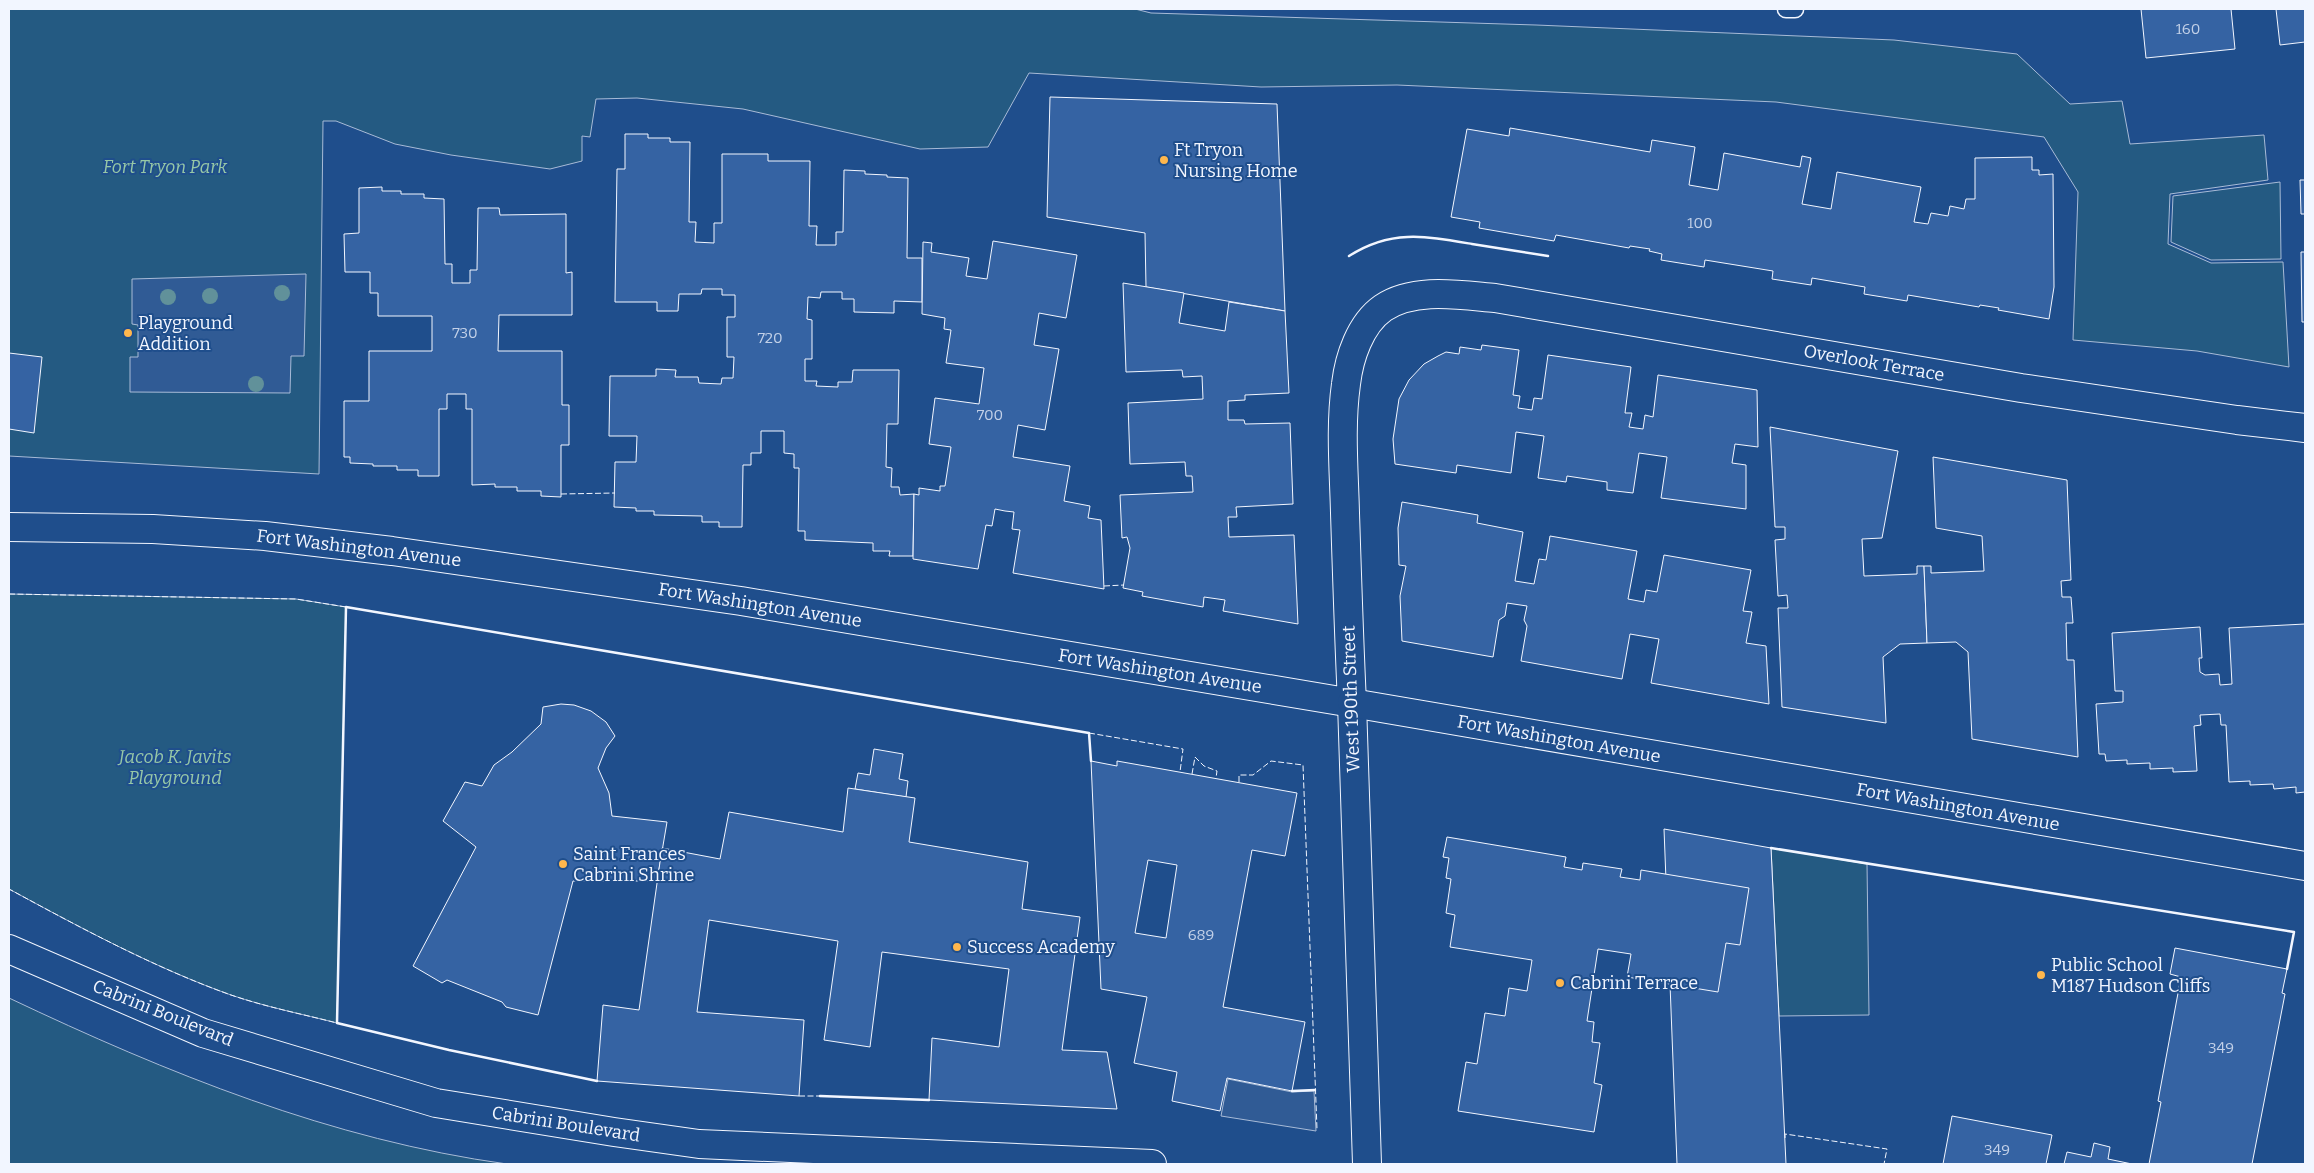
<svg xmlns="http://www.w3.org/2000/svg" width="2314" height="1173" font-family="Bitter,serif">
<rect width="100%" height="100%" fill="#1f4e8c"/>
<g fill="#245a82" stroke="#a8bbd7">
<polygon points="9,9 1135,9 1151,13 1536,25 1894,40 2017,54 2070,104 2122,101 2130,144 2264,135 2268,180 2170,194 2168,244 2211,263 2283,262 2289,367 2197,351 2073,340 2078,192 2044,137 1776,102 1397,85 1261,87 1029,73 988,147 920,149 743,109 637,98 596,99 590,137 582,136 582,161 550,169 451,155 395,144 336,121 323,121 319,474 9,456"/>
<polygon points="2280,182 2281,259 2211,260 2171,242 2173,196"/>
<path d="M9,594L296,599L346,607L337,1023C302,1014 266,1007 231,995C155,968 79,927 9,889Z"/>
<polygon points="1771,848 1867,864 1869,1015 1779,1016"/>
<path d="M9,998C167,1073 332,1140 507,1164H9Z"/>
</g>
<g fill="#305b95" stroke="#a8bbd7">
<polygon points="306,274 304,356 291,356 290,393 130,392 130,357 138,357 138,325 132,324 132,279"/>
<polygon points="1228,1079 1292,1092 1314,1091 1316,1131 1221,1116"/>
</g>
<g fill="#3563a3" stroke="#f2f6ff" fill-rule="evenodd">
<polygon points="2141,9 2231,9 2235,49 2146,58"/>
<polygon points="2276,9 2305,9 2305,42 2280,45"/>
<polygon points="1050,97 1277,104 1285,311 1146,287 1145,233 1047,217"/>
<polygon points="1510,128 1650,152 1652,140 1695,147 1689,185 1718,190 1724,153 1800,167 1802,156 1811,158 1802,204 1831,209 1837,172 1921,187 1914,222 1928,224 1931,213 1948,216 1950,206 1964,209 1966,199 1975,199 1975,158 2032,157 2032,170 2039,170 2039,175 2053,174 2054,287 2049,319 1998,310 1999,308 1980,305 1979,307 1908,295 1907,301 1864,294 1865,287 1812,278 1811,285 1772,279 1773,271 1705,260 1704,267 1661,260 1662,254 1649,251 1650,249 1630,246 1629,248 1556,235 1554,241 1479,228 1480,222 1451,217 1467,129 1509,136"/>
<polygon points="625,134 648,134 648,138 670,138 670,142 690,142 689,222 696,222 695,242 714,243 714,223 722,223 722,154 768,154 768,161 810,161 809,226 817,226 816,245 836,245 836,232 843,232 844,170 865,171 865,174 887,175 887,177 908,178 907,258 922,258 922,302 894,301 894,313 854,312 854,299 842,299 842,292 821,292 820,298 808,297 807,319 812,320 812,359 805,359 805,381 817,381 816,386 838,387 838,382 852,382 853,370 899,370 898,424 887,424 886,467 892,468 891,487 899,487 900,495 914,494 913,556 889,556 890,551 873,551 873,543 805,540 805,531 798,531 799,468 794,468 794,454 784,453 784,431 761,431 761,453 751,453 751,465 743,465 742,527 719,527 719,522 702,522 702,516 654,515 654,511 636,511 636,508 614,507 615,462 636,462 637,436 609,436 610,376 656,376 656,369 676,370 675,377 698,377 699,383 721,384 722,378 733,378 734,357 727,357 727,317 735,317 735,295 722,295 722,289 702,289 701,294 679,294 678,311 657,311 657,302 615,302 617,169 625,169"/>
<polygon points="2300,180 2305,180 2305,214 2301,214"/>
<polygon points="382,187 382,191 401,191 401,194 424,194 424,198 444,199 445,264 452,264 452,283 470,283 470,270 477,270 478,208 499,208 500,215 566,214 566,273 572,272 572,315 499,315 498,351 562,351 562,405 569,405 569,445 561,445 561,497 541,496 541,491 517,491 517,487 495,487 495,484 472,485 472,409 466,409 466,394 447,394 447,409 439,409 439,476 418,476 418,470 397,470 397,466 373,466 373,464 350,463 350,457 344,457 344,401 369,401 369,351 432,351 432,316 378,316 378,293 370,293 370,272 345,272 344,234 359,233 359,188"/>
<polygon points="993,241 1077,255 1066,318 1039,313 1034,345 1059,349 1045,430 1018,425 1013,457 1070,466 1064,501 1090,506 1088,518 1101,520 1104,589 1013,573 1020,530 1012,529 1014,512 1005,511 995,509 992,526 986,525 978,569 913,559 914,494 919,495 919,488 940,491 940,486 945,486 951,447 929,444 935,398 979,404 984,368 946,363 951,330 944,329 945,318 922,314 923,242 932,243 931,252 969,258 966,276 987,279"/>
<polygon points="2301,252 2305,252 2305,322 2302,322"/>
<polygon points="1123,283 1184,293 1179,323 1225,331 1229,302 1285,311 1289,393 1245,395 1245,400 1228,401 1228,420 1244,420 1245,424 1290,423 1293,504 1236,507 1237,517 1228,517 1229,537 1294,535 1298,624 1223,611 1225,600 1204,597 1203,607 1142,596 1143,592 1123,588 1130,548 1127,537 1122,538 1120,495 1193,492 1192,476 1186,476 1185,462 1130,464 1128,403 1203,399 1202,376 1183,377 1182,370 1126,372"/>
<polygon points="1482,345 1519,350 1513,395 1520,396 1518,408 1532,410 1534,398 1542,399 1548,355 1631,367 1625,413 1632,413 1629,427 1643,429 1645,415 1653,417 1658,375 1757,390 1758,447 1735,444 1732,463 1746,465 1746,509 1661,498 1667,457 1639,453 1633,493 1607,490 1607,482 1567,476 1566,482 1538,478 1544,436 1516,432 1511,473 1457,465 1456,473 1395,464 1393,439 1399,399 1409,380 1424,364 1438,356 1446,352 1459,354 1460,347 1481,350"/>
<polygon points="9,353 42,357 34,433 9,429"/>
<polygon points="1770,427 1898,451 1882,538 1862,539 1864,576 1917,574 1917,566 1924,566 1927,643 1900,644 1883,657 1886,723 1782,707 1778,608 1788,608 1787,595 1778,596 1775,540 1785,539 1785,527 1775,527"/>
<polygon points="1933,457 2067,480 2071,580 2061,581 2062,597 2071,597 2073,623 2066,623 2067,660 2074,660 2078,757 1972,739 1968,652 1956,642 1927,643 1924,566 1931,566 1931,573 1984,571 1982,536 1936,528"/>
<polygon points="1402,502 1478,515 1477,523 1523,532 1515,581 1534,584 1539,559 1546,560 1550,536 1637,551 1628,599 1644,602 1646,590 1657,592 1664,555 1751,570 1743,611 1752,612 1746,643 1766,646 1769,704 1651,683 1659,639 1630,634 1622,679 1521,661 1527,626 1524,620 1527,606 1507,603 1505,616 1499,620 1493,657 1402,641 1400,596 1406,566 1399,565 1398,528"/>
<polygon points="2305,624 2305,792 2296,793 2296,787 2274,789 2273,784 2250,785 2250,781 2229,782 2226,725 2221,725 2220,714 2200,715 2201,725 2194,726 2197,771 2173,772 2173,768 2150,769 2150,763 2127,764 2127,760 2106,761 2105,754 2099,754 2096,704 2123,702 2123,691 2115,691 2112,633 2200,627 2202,658 2199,658 2200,672 2205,675 2219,674 2220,685 2232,684 2229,628"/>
<polygon points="561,704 574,705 591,711 606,722 615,736 606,748 598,768 609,793 612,816 667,822 657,881 573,881 538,1015 506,1007 502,1002 447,980 442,983 413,966 476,847 443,821 465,782 482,786 494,765 512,752 541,724 543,707"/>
<polygon points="874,749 903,754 899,779 908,781 906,797 855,789 858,773 870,775"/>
<path d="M1091,761L1117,766V761L1297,793L1285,856L1252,850L1223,1007L1305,1022L1292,1091L1227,1078L1220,1111L1172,1101L1177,1072L1134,1063L1147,997L1101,989ZM1148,860L1177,865L1166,938L1135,933Z"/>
<polygon points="848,788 915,798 909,842 1028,862 1022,909 1080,917 1062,1050 1107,1052 1117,1109 929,1100 932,1038 999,1047 1009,969 882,952 870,1047 824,1040 838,941 709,920 697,1012 804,1020 799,1096 597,1081 603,1005 639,1010 662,848 720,859 729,812 843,832"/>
<polygon points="1664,829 1771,848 1786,1164 1677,1164"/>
<polygon points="1447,837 1566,857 1564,867 1582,870 1583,863 1622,869 1620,877 1640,880 1641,870 1749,888 1740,945 1726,943 1718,992 1627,977 1631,954 1598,949 1587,1021 1594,1022 1592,1042 1600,1043 1594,1083 1602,1085 1594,1132 1458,1111 1466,1062 1477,1064 1485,1013 1505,1016 1509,988 1527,991 1532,960 1450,947 1455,915 1446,913 1451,879 1446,878 1449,858 1443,857"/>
<polygon points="2175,948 2287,969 2282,993 2285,994 2252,1164 2149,1164 2161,1102 2158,1101 2181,977 2170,974"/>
<polygon points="1952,1116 2052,1135 2046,1164 1943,1164"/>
<polygon points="2094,1143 2110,1147 2108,1159 2132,1164 2064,1164 2067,1152 2091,1157"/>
</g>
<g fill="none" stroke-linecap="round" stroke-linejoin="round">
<defs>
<polyline id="service" points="1786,9 1795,9"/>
<g id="minor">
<polyline points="1352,703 1367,1164"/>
<polyline points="9,949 203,1033 436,1103 614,1132 699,1144 1152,1164"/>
</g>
<path id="tertiary" d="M9,527L153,529L265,536L392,551L741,601L1352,703C1349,640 1347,576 1345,513C1344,471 1340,427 1346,384C1349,358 1360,324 1383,308C1414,287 1460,295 1495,298L2021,388L2237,420L2305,428"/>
<polyline id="secondary" points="1352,703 2305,866"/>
</defs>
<use href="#service" stroke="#f2f6ff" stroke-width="19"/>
<use href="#minor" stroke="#f2f6ff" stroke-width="30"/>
<use href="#tertiary" stroke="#f2f6ff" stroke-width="30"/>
<use href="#secondary" stroke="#f2f6ff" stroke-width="30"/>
<use href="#service" stroke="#1f4e8c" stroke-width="16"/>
<use href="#minor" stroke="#1f4e8c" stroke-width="28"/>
<use href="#tertiary" stroke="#1f4e8c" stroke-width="28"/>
<use href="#secondary" stroke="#1f4e8c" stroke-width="28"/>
<g stroke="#f2f6ff" stroke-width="1" stroke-dasharray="6 2.5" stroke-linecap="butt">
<polyline points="561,494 615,493"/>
<polyline points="1104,586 1124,585"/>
<path d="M9,594L296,599L346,607L337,1023C302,1014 266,1007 231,995C155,968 79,927 9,889"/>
<polyline points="1089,733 1183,749 1180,772"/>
<polyline points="1192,774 1195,757 1204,766 1217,771 1216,778"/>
<polyline points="1239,782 1239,775 1253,775 1271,761 1303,765 1317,1129"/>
<polyline points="799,1096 820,1096"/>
<polyline points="1785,1138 1785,1134 1887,1149 1884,1164"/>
</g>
<g stroke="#f2f6ff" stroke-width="2.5">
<path d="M1349,256C1391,229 1426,236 1472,244C1497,248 1523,252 1548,256"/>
<polyline points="1771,848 2294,932 2287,969"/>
<polyline points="597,1081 449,1050 337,1023 346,607 1089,733 1091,761"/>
<polyline points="1292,1091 1315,1090"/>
<polyline points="820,1096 929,1100"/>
</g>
</g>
<g fill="#61919a">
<circle cx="282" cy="293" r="8"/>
<circle cx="210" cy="296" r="8"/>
<circle cx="168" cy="297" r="8"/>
<circle cx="256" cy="384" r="8"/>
</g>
<g fill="#ffb74d" stroke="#1f4e8c" stroke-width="2">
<circle cx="1164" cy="160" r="5"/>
<circle cx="128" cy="333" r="5"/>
<circle cx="563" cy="864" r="5"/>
<circle cx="957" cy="947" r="5"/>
<circle cx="2041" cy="975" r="5"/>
<circle cx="1560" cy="983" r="5"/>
</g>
<g text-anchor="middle" stroke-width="4" stroke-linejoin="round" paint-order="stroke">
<g font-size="15" fill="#c3d1e8">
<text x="2188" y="34">160</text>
<text x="1700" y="228">100</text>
<text x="465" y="338">730</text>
<text x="770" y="343">720</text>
<text x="990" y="420">700</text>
<text x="1201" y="940">689</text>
<text x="2221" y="1053">349</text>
<text x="1997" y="1155">349</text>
</g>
<g font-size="18" fill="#f2f6ff" stroke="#1f4e8c" text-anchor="start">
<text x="1174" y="156">Ft Tryon<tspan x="1174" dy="21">Nursing Home</tspan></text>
<text x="138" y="329">Playground<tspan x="138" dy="21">Addition</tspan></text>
<text x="573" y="860">Saint Frances<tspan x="573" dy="21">Cabrini Shrine</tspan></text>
<text x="967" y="953">Success Academy</text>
<text x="2051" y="971">Public School<tspan x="2051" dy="21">M187 Hudson Cliffs</tspan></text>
<text x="1570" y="989">Cabrini Terrace</text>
</g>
<g font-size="18" font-style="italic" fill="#97c8a6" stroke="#1f4e8c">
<text x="165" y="173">Fort Tryon Park</text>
<text x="175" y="763">Jacob K. Javits<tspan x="175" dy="21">Playground</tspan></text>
</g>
<g font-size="18" fill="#f2f6ff" stroke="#1f4e8c">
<text transform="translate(1874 363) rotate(10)" y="6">Overlook Terrace</text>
<text transform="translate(359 548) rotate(7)" y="6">Fort Washington Avenue</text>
<text transform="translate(760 605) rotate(9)" y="6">Fort Washington Avenue</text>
<text transform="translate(1160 671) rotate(9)" y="6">Fort Washington Avenue</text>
<text transform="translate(1351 699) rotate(-92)" y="6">West 190th Street</text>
<text transform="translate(1559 739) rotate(10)" y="6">Fort Washington Avenue</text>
<text transform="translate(1958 807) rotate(10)" y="6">Fort Washington Avenue</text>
<text transform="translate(163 1013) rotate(22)" y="6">Cabrini Boulevard</text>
<text transform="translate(566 1124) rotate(9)" y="6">Cabrini Boulevard</text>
</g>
</g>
<rect width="2314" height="1173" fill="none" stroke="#f2f6ff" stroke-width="20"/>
</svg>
